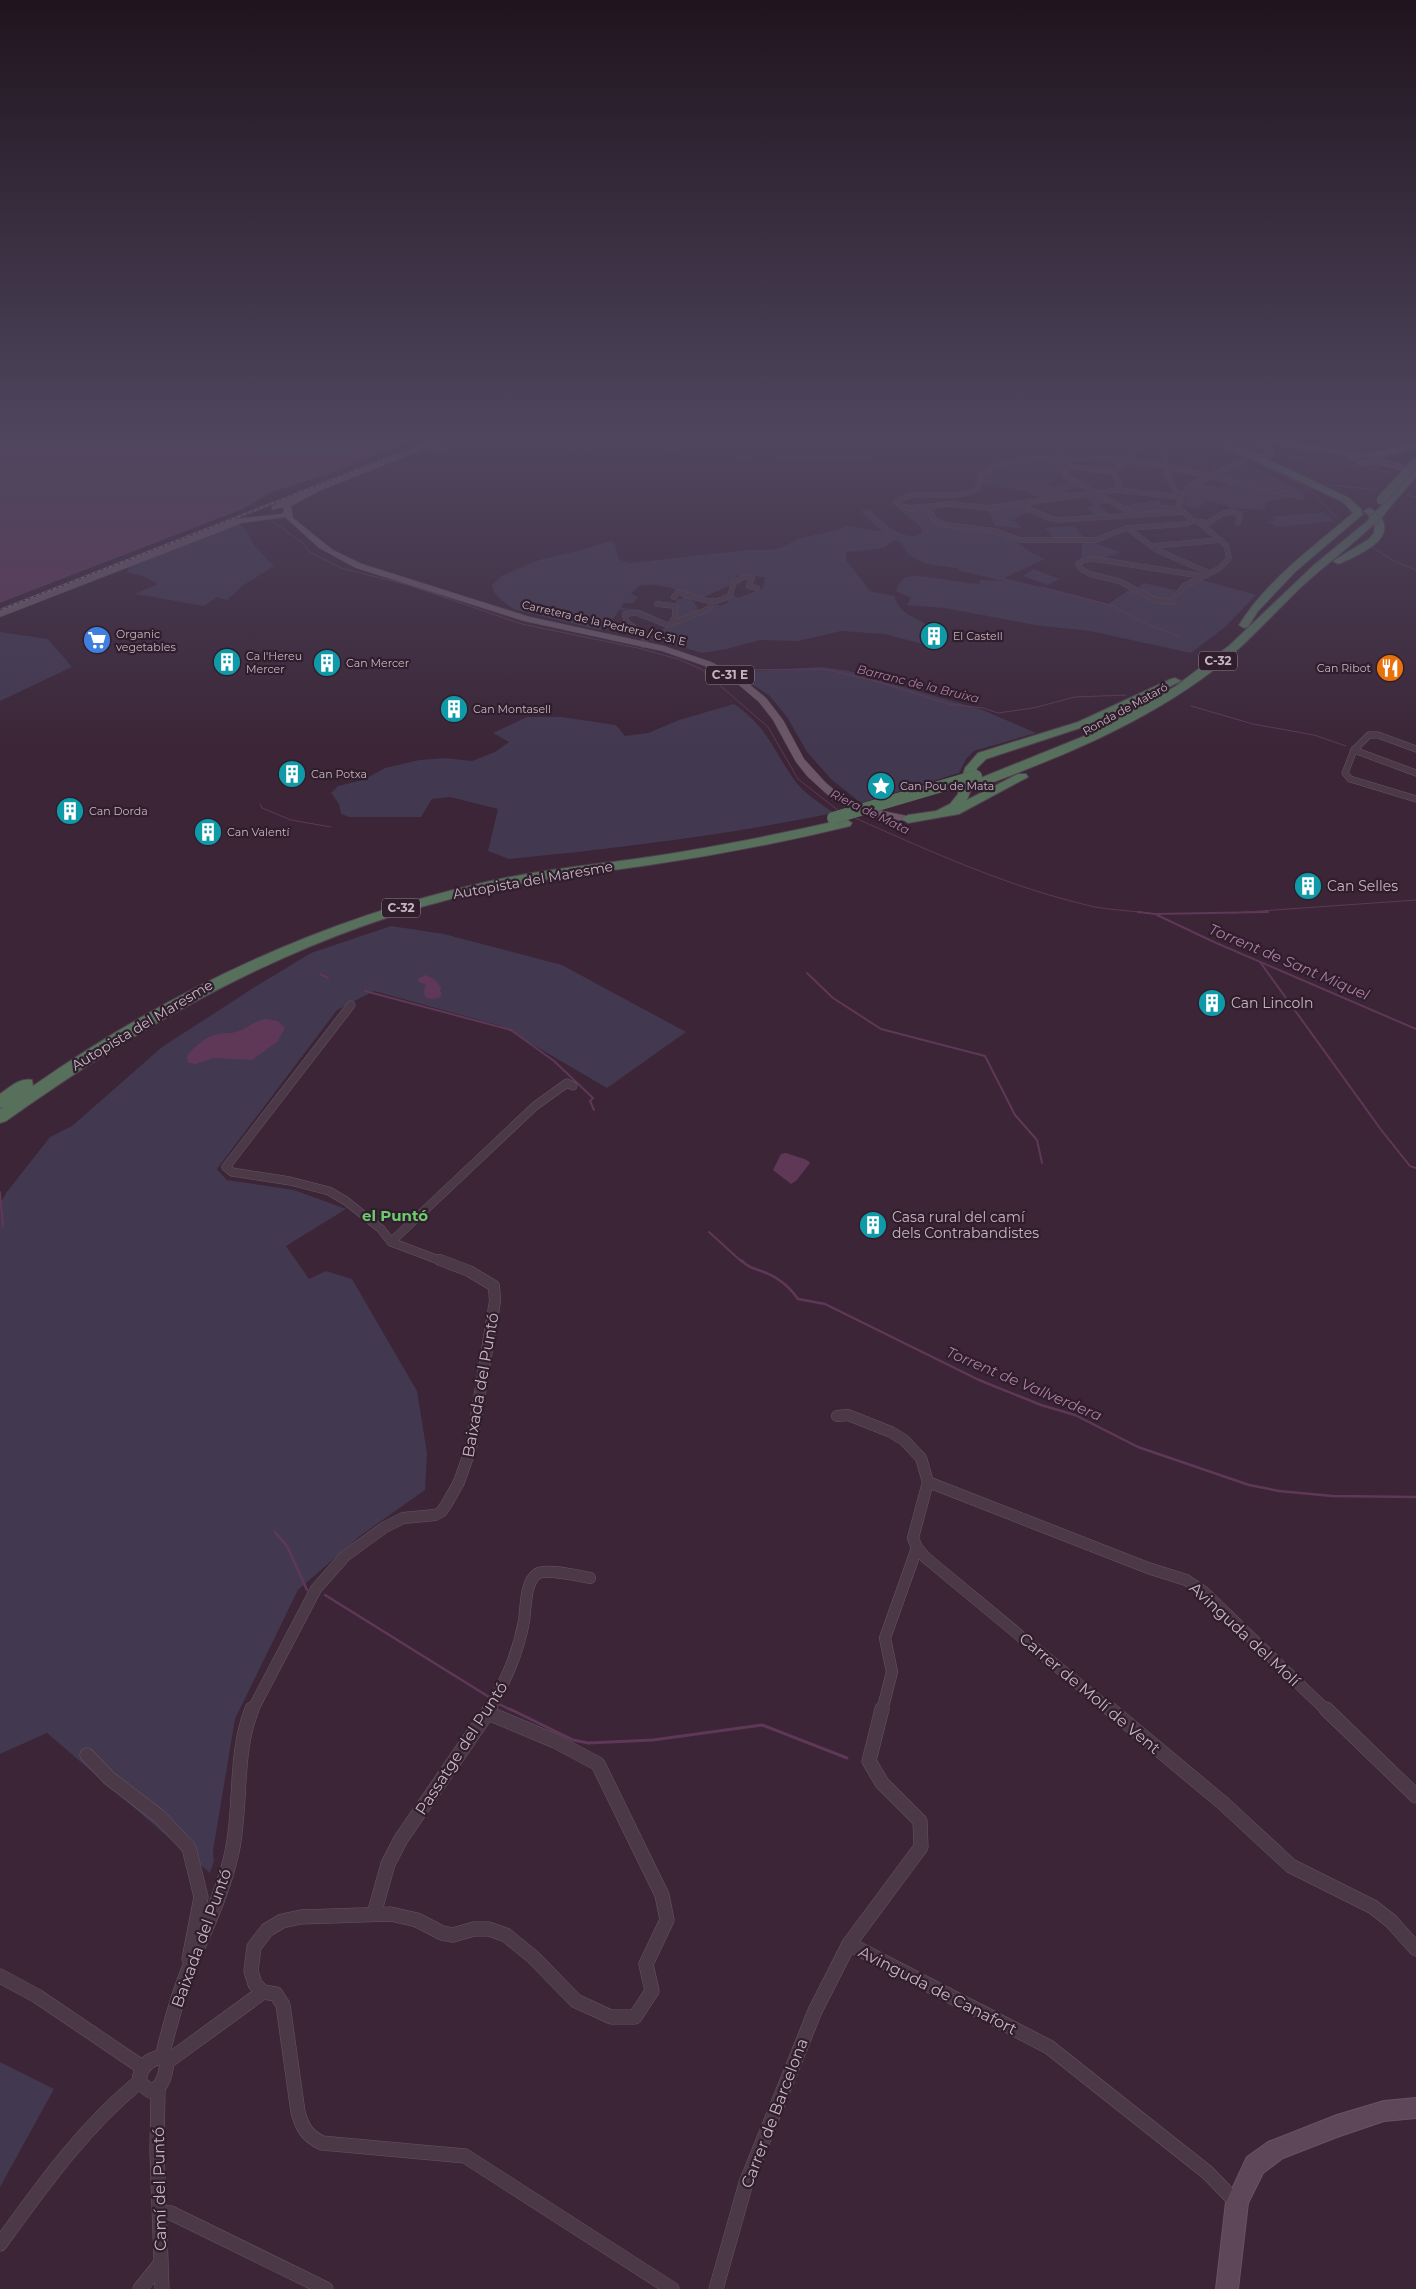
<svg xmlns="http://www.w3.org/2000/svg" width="1416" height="2289" font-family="Montserrat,sans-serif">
<rect width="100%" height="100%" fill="#3b2537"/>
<g fill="#423850">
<path d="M1215,433C1242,433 1252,433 1270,455C1251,457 1230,446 1215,433Z"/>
<path d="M1273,433H1309L1325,436L1344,433L1343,447C1333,443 1327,439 1318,447L1264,437Z"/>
<polygon points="1189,448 1215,453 1202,466 1169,459 1189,462"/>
<path d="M1061,459L1065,465L1061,473L1048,484L1052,486L1073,481L1082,486L1067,490L1072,494L1042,499L1024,491L982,484L981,481C989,459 1040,460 1061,459Z"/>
<polygon points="1244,462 1306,493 1291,493 1216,475"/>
<polygon points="1228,482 1291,497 1265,502 1265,510 1230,508 1226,505 1208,501 1196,508 1182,505 1191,489 1199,483 1220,488"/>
<polygon points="1096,494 1112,503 1098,505 1110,515 1096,516 1086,508 1094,505 1083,496"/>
<polygon points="1159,500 1163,505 1175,506 1172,511 1136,514 1122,506"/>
<path d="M900,507L929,508L927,513L935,521L1007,536L1033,554L1045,559L1004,578L1108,604L1132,588L1171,604C1181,602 1179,595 1185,589C1189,585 1195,583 1199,579L1256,595L1225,627L1191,653L1090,631L1035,625L945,608L907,605L911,598L896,591C898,586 900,580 905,578C914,572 965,584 980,584L979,581L982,580L1004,581L960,571L957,568L927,564L909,555L901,542L894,540L884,548L846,552V560L870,591L894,596C902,618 916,615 932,629L931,638L923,640L926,645L885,634L841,631L798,641L760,640L727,649L702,653L649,637L665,628L640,616L665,627L712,608L716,604L720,606L729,602L727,600L732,594L738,598L763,588L765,577L738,575L729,586L699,599C678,590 661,582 638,586L631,594L638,597L633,603H624L621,608L641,610L665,621L635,611L619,610L611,622L600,630L516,610C507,605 493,596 492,585L503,575L539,560L586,549L609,541L614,542L619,560L630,563L749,550H772L785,546L798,539L841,529L845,526L883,532L863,514L862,510L870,509C880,521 904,543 921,534L922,531L920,526L899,510Z"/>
<polygon points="1015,507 1033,512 1020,515 1013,520 1022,528 995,526 988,509"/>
<polygon points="1323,512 1335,521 1277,527 1268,522 1275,520 1272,517"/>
<path d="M238,524C250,529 248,537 254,545C260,553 268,559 274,566L242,586L227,600L217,597L204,606L135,594L158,584L143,576L127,572L131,565Z"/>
<polygon points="1073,526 1086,539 1054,538 1045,528"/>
<path d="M1091,542L1120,552C1107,557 1096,562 1082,556V543Z"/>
<polygon points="1034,569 1059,579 1048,585 1023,576"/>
<polygon points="1144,583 1176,590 1172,600 1157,598 1138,587"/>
<polygon points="684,595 691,597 699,611 677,621 676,599 682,599"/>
<polygon points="0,632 48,639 72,667 0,701"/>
<polygon points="823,667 849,671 983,710 1036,733 974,751 966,759 959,773 861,803 832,780 807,752 787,717 769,695 733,672"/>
<path d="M734,704C768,728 771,746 793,778C803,793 820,803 834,813C727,835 618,848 509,859L488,851L498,809L450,797L432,799L421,817H349L341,814L339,804L331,793L338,786L363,780L385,768L419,760L445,758L472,761L495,752L509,742L493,733L527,717H562L616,725L625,736L648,733L679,720Z"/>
<polygon points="391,926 444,934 562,965 686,1032 607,1088 501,1026 374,991 337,1010 217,1169 227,1180 294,1190 346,1209 286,1246 309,1279 326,1271 352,1279 417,1391 427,1453 425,1490 360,1536 298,1590 235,1719 213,1851 214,1861 210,1873 47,1733 0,1754 0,1204 6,1193 50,1137 72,1126 162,1047 258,985 311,953"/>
<polygon points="0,2062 54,2089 0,2187"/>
</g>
<g fill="#5f3857">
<polygon points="0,433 430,433 334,472 272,492 241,510 0,603"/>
<polygon points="426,975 435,980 441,987 440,991 442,994 439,998 432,999 425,997 424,991 426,984 420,983 418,979"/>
<path d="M265,1019L278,1021L285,1028L277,1042L252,1060L213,1058L196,1064L188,1063L187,1056C196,1044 209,1034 224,1033C228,1033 232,1033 236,1032C246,1029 254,1021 265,1019Z"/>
<polygon points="786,1153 807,1160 810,1163 796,1181 791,1184 773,1170 781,1154"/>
</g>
<polygon fill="#3b2537" points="248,507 252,508 0,605 0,603"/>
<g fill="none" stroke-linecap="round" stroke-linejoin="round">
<g stroke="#5f3857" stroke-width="1">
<polyline points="482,433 552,452 614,446 650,447 751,458"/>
<polyline points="993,447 1085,435 1135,438"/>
<polyline points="1224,449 1247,458 1309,489 1339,520"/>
<polyline points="1284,456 1332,461 1392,473"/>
<polyline points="771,458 870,457"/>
<polyline points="1322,484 1377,490"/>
<polyline points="1406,495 1416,497"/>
<polyline points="253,505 256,507"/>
<polyline points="272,521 304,544 308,551 341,568 408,585 522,624 638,648 678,659 701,669 768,727 798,779 839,811"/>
<polyline points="1372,547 1394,561 1416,570"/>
<polyline points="1042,587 1114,606 1140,621 1180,637"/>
<polyline points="733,670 818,669 833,671 879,682 949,704 983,708 998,713 1033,708 1075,697 1126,695"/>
<polyline points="709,674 717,673"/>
<polyline points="1191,706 1253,724 1314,735 1346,746"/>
<polyline points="260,804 262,808 291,820 331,827"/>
<path d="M855,818C934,853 1011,888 1095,907C1113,910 1131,911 1149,913"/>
<polyline points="1232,913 1416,900"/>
</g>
<g stroke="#5f3857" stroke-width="2">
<polyline points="1138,912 1155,914 1268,912"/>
<polyline points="1157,915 1214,942 1416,1029"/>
<polyline points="1260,962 1382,1131 1410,1166 1416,1168"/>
<polyline points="807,973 833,998 881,1029 985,1056 1015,1115 1037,1140 1042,1163"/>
<polyline points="320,974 328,978"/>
<polyline points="365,991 511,1030 554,1061 593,1098 590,1101 594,1110"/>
<polyline points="0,1192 3,1226"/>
<polyline points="709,1232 742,1262"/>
</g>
<g stroke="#5f3857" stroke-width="2.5">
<path d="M741,1260C748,1267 752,1268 761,1271C776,1276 789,1286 798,1299L825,1304L979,1380L1041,1405L1075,1415L1138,1447L1249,1485L1279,1491L1332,1496L1416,1497"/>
<polyline points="275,1532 287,1546 307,1590"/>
<polyline points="325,1595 489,1697"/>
<polyline points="499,1704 513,1711"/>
</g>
<polyline stroke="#5f3857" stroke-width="3" points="510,1709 573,1740 588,1743 653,1740 762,1725 847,1758"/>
<defs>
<g id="street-far4">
<path d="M1150,436L1161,437L1167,441C1160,445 1153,444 1146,439Z"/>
<polyline points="1166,439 1238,449"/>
<polyline points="1053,442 1068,466 1064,475 1135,515"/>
<polyline points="1163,443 1167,474 1172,485 1181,497"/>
<polyline points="427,446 439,451 462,442"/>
<polyline points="1068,466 1113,472"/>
<polyline points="1122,490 1113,472 1147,441"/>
<path d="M1180,497L1117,490L988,508L950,504L910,508L901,506L896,502C918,485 952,504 978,488L981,475L999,464L1028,459L1084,458L1132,461L1164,466L1302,497"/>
<polyline points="1019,504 1049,518 1059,520 1183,512"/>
<path d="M938,505L932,508L930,512L935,520L946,525L996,531L1019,540H1096L1127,528L1186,524L1193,521L1208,523C1220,516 1225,508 1240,514L1238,523"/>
<polyline points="1193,521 1178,507 1181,497 1189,486 1242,461"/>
<polyline points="1201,524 1226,545 1229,558 1220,568 1184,586 1172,602 1156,600 1119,581 1090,574 1081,569 1078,564 1084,560 1095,559 1201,576"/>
<polyline points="1127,528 1157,550 1207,572"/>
<polyline points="1151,546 1221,540"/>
<path d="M674,597L678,592C696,597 713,608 730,595L734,583L743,577L752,578L749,586L757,588"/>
<polyline points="657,604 675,606 675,617 670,624"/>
<polyline points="643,643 646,637 626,621 625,614 636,613 668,625 708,609 711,606 710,601"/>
</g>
<g id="street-far3">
<polyline points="643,644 644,642"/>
<polyline points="1416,749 1378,735 1369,735 1354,750 1345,773 1350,779 1416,799"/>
<polyline points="1354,750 1416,773"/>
</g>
<g id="street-far2">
<polyline points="351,1005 226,1167 232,1172 290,1181 329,1191 346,1201 381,1229 391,1242 444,1262"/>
<polyline points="391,1242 535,1106 567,1083 573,1086"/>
</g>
<g id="street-far1">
<polyline points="837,1416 848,1415 891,1432 904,1440 921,1458 928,1482 913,1538 917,1548 926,1558 1111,1711"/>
<polyline points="928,1482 1148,1568 1186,1580 1204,1592 1327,1711"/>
<polyline points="252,1711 316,1589 345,1556 385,1527 403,1518 435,1515 441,1512 446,1505 459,1482 471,1448 495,1301 494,1286 469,1271 440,1260"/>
<path d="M489,1711C505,1681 518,1655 524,1621C526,1608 525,1582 537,1574C546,1568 578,1576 590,1578"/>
<polyline points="882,1711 892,1672 885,1638 917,1548"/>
</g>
<g id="street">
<polyline points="1110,1709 1224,1804 1291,1866 1373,1907 1391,1921 1416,1949"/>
<polyline points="1326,1709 1416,1796"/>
<polyline points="87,1755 109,1778 160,1817 189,1848 201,1897 189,1959"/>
<polyline points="374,1914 388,1864 401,1839 490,1709"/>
<polyline points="849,1944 1049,2047 1208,2173 1236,2202"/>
<polyline points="0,1976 37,1996 142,2067"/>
<polyline points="263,1992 255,1984 251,1971 254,1947 267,1930 282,1921 301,1917 391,1914 417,1920 442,1933 453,1935 474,1929 489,1929 506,1935 533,1957 576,2001 611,2017 635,2017 652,1991 646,1964 667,1920 662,1895 598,1764 555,1741 488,1713"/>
<path d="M162,2057C169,2028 176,2001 187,1973C203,1934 223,1894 232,1852C242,1805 234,1754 252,1709"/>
<path d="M162,2057L167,2062C166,2073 163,2089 150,2091L139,2082C140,2067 148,2059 162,2057Z"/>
<path d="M167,2062L263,1992L276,1994L283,2005L298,2112C302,2127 307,2136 322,2143L465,2156L672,2289"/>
<polyline points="158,2089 157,2152 162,2289"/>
<polyline points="160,2212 171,2213 326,2289"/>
<path d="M0,2244C42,2186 83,2128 139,2082"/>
<polyline points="140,2289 160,2264"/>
<polyline points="716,2289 746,2183 815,2011 849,1944 921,1847 920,1821 882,1783 869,1761 882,1709"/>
</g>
<g id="secondary">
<path d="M1210,433C1226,431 1242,459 1268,454L1267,451L1256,442L1257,439L1246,436V434L1284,442L1372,454L1377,458L1416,470V474L1378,463L1363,465L1348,459L1349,455L1284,446L1261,440L1272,449L1274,455C1255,467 1224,447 1210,433ZM1360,456L1370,458L1372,460L1364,461L1354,457Z"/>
<polygon points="1416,2098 1416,2118 1384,2121 1337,2137 1283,2158 1263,2173 1248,2203 1238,2289 1216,2289 1226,2202 1247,2157 1268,2142 1337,2115 1384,2101"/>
</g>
<polygon id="primary" points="457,433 465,433 319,491 291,506 293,518 333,550 362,564 530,617 664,646 711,662 739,676 766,698 783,720 804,759 826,783 838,793 864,807 912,817 912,821 891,820 871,816 843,805 830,797 807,776 796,762 773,720 759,702 733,680 705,666 662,651 524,621 356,568 319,548 285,517 242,523 0,617 0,611 236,519 281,514 284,512 283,507 272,510 272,506 294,495"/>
<g id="highway">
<path d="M1416,442V447C1404,451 1374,463 1364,455Z"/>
<path d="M1250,454H1256L1349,498L1361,509L1363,514L1296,571L1258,611L1248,627L1244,628L1239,625C1267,580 1313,547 1353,513L1343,502L1250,458Z"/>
<polygon points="1416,469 1416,477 1384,514 1378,514 1378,510 1413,470"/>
<path d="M1369,508C1375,510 1381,516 1383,521C1392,542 1355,556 1341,563L1338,564L1333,561L1369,539L1374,533L1375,523C1351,546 1324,566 1300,588C1271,616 1244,647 1211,672C1142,724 1061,757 980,787H972L967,800L1018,774H1026L1028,777L959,814L908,823L902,819L908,815L936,811L950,804L958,794L965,768L978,753L1078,722L1171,679L1175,678L1181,681L1086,726L986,759L977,768L973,781L1092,733L1176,686L1230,645L1314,565L1371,518L1364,511Z"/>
<path d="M846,819L852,823L850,826C784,842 717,855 649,865C594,873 537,879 483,891C303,932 154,1016 6,1121L0,1123V1109L3,1107L0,1108V1094C9,1088 20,1077 32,1080L33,1086C169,991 319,920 482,883C537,870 594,865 649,857C715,847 781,834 846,819Z"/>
</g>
</defs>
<use href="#street-far4" stroke="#665463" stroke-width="5.5"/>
<use href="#street-far3" stroke="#665463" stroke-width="7"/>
<use href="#street-far2" stroke="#665463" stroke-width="9"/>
<use href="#street-far1" stroke="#665463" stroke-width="12"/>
<use href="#street" stroke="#665463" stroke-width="15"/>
<use href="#secondary" stroke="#665463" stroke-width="2"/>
<use href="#primary" stroke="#544251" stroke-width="1"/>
<use href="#highway" stroke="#534150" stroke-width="2"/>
<use href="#street-far4" stroke="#4b3948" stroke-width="5"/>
<use href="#street-far3" stroke="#4b3948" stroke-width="6"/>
<use href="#street-far2" stroke="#4b3948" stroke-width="8"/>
<use href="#street-far1" stroke="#4b3948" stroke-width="11"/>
<use href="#street" stroke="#4b3948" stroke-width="14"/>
<use href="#secondary" fill="#5e4759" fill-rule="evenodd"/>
<use href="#primary" fill="#6b5767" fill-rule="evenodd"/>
<use href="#highway" fill="#56705c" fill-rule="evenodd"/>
<defs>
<polyline id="rail" points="0,610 452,433"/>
</defs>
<use href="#rail" stroke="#7a6476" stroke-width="2.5"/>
<use href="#rail" stroke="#301e2d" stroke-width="1" stroke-dasharray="3" stroke-linecap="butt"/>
<defs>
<g id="highway-bridge-far1">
<polyline points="1381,500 1416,462"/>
<polyline points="1373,520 1381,512"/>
</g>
<polyline id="highway-bridge" points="833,818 976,776"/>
</defs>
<use href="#highway-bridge-far1" stroke="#534150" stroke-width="10" stroke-linecap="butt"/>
<use href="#highway-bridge" stroke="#534150" stroke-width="12" stroke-linecap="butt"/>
<use href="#highway-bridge-far1" stroke="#56705c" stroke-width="9"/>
<use href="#highway-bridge" stroke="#56705c" stroke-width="12"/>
</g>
<linearGradient id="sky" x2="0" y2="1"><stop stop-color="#20141e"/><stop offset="0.58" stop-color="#4f465e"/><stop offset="1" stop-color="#4f465e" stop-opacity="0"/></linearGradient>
<rect width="1416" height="753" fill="url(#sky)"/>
<defs>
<symbol id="building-disc" viewBox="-11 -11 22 22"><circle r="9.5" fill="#0f9aa8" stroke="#301e2d"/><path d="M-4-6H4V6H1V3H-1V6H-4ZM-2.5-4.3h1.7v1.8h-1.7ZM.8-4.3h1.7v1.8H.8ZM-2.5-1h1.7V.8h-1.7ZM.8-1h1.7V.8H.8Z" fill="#fff"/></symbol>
<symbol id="supermarket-disc" viewBox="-11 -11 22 22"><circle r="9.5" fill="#3f7fe0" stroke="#301e2d"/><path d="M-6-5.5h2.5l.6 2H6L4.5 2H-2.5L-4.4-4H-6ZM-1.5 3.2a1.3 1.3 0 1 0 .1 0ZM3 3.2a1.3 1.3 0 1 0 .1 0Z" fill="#fff"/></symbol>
<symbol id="restaurant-disc" viewBox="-11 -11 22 22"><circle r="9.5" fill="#e8710a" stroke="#301e2d"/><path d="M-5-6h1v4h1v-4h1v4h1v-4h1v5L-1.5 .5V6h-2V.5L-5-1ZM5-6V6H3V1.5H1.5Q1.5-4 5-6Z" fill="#fff"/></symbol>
<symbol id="sight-disc" viewBox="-11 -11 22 22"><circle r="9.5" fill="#0f9aa8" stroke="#301e2d"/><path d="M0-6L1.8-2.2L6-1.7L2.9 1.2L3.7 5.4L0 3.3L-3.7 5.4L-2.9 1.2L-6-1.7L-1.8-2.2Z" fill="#fff"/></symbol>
</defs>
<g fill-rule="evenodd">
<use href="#building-disc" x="918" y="620" width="32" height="32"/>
<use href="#supermarket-disc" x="81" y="624" width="32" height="32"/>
<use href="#building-disc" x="211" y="646" width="32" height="32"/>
<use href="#building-disc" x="311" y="647" width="32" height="32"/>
<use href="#restaurant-disc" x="1374" y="652" width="32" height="32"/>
<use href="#building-disc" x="438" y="693" width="32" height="32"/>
<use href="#building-disc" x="276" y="758" width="32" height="32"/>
<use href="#sight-disc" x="865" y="770" width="32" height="32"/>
<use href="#building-disc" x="54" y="795" width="32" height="32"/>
<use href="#building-disc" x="192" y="816" width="32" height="32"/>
<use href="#building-disc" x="1292" y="870" width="32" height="32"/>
<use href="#building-disc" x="1196" y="987" width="32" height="32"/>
<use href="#building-disc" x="857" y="1209" width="32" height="32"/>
</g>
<g text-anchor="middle" stroke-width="4.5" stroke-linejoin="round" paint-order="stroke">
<g font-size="11" fill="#c6b4c3" stroke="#301e2d">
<text transform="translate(604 623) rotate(13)" y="4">Carretera de la Pedrera / C-31 E</text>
<text transform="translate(1125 709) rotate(-29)" y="4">Ronda de Mataró</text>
</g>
<g font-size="11" fill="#c6b4c3" stroke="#301e2d" text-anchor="start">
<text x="116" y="638">Organic<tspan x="116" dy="13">vegetables</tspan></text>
<text x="953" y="640">El Castell</text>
<text x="246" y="660">Ca l'Hereu<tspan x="246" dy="13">Mercer</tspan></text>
<text x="346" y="667">Can Mercer</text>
<text x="1371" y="672" text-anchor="end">Can Ribot</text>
<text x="473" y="713">Can Montasell</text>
<text x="311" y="778">Can Potxa</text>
<text x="900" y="790">Can Pou de Mata</text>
<text x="89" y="815">Can Dorda</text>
<text x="227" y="836">Can Valentí</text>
</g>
<g fill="#301e2d" stroke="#998796" stroke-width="1">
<rect x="1199" y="651.5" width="38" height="19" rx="4"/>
<rect x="706" y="665.5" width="48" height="19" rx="4"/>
<rect x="382" y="898.5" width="38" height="19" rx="4"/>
</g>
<g font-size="12" font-weight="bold" fill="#c6b4c3">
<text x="1218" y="665">C-32</text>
<text x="730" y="679">C-31 E</text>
<text x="401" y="912">C-32</text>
</g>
<g font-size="12" font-style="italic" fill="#ac7ea4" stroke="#301e2d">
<text transform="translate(918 684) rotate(14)" y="4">Barranc de la Bruixa</text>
<text transform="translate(870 812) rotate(26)" y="4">Riera de Mata</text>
</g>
<g font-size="14" fill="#c6b4c3" stroke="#301e2d">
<text transform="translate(533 880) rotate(-10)" y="5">Autopista del Maresme</text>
<text transform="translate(142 1025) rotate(-31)" y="5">Autopista del Maresme</text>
</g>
<g font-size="14" fill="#c6b4c3" stroke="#301e2d" text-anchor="start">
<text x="1327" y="891">Can Selles</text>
<text x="1231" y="1008">Can Lincoln</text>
<text x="892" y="1222">Casa rural del camí<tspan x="892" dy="16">dels Contrabandistes</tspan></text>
</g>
<g font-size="15" font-style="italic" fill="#ac7ea4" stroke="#301e2d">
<text transform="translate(1289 962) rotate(23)" y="5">Torrent de Sant Miquel</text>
<text transform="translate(1024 1384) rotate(23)" y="5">Torrent de Vallverdera</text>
</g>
<g font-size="15" font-weight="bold" fill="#6acc6c" stroke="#301e2d">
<text x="395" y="1221">el Puntó</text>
</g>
<g font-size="16" fill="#c6b4c3" stroke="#301e2d">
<text transform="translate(480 1385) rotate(-80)" y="6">Baixada del Puntó</text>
<text transform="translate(1245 1634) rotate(43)" y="6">Avinguda del Molí</text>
<text transform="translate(1090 1693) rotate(40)" y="6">Carrer de Molí de Vent</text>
<text transform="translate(461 1748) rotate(-57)" y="6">Passatge del Puntó</text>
<text transform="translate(201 1938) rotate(-70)" y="6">Baixada del Puntó</text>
<text transform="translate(938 1990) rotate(27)" y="6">Avinguda de Canafort</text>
<text transform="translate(774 2113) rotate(-69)" y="6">Carrer de Barcelona</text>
<text transform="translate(159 2189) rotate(-91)" y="6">Camí del Puntó</text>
</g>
</g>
</svg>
